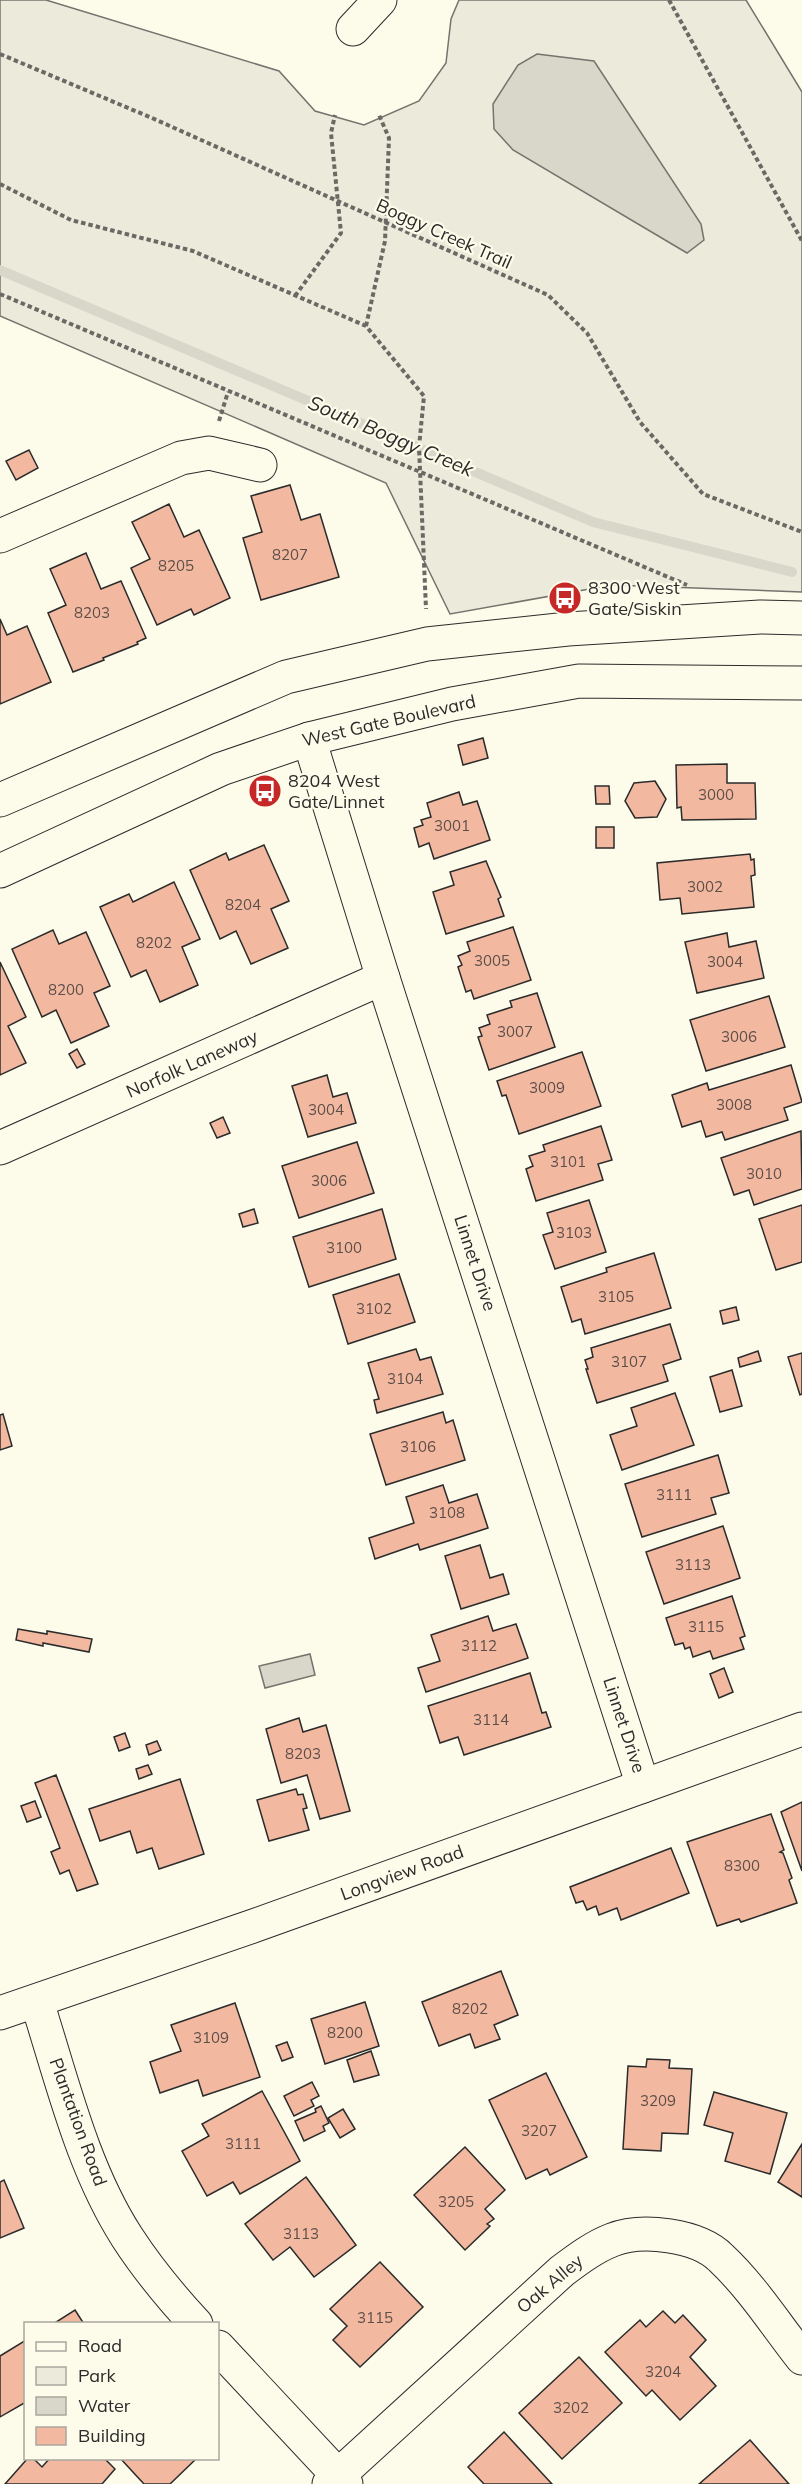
<svg xmlns="http://www.w3.org/2000/svg" width="802" height="2484" font-family="Mulish,sans-serif">
<rect width="100%" height="100%" fill="#fdfbea"/>
<polygon fill="#ecebdb" stroke="#74746e" stroke-width="1.5" points="0,0 46,0 279,71 315,111 364,125 419,101 446,63 451,19 459,0 746,0 802,92 802,592 612,585 450,614 386,483 0,316"/>
<g fill="#d8d7c9" stroke="#74746e" stroke-width="1.5">
<polygon points="537,54 594,61 701,224 704,240 687,253 513,150 494,129 493,104 518,65"/>
<polygon points="310,1654 315,1675 265,1688 259,1666"/>
</g>
<g fill="none" stroke-linecap="round" stroke-linejoin="round">
<polyline stroke="#d8d7c9" stroke-width="10" points="0,270 593,522 792,572"/>
</g>
<g fill="#f2b8a0" stroke="#2b2b2b" stroke-width="1.5">
<polygon points="29,450 38,468 16,480 6,461"/>
<polygon points="290,485 301,520 320,514 339,577 261,600 243,538 262,532 251,496"/>
<polygon points="169,504 184,537 199,530 230,598 194,615 191,609 157,625 131,568 150,559 132,522"/>
<polygon points="86,553 101,589 121,581 146,638 137,642 138,644 103,658 104,660 73,672 48,613 66,605 50,569"/>
<polygon points="0,619 7,635 27,626 51,682 0,704"/>
<polygon points="483,738 488,758 463,765 458,745"/>
<polygon points="727,764 727,783 755,783 756,819 682,820 681,807 677,808 676,765"/>
<polygon points="655,781 666,799 657,817 635,818 625,801 634,783"/>
<polygon points="595,786 609,786 610,804 596,804"/>
<polygon points="459,792 463,805 477,801 490,840 434,859 429,843 419,847 414,828 423,825 421,820 431,817 427,803"/>
<rect x="596" y="827" width="18" height="21"/>
<polygon points="264,845 289,901 271,909 288,948 251,964 236,931 220,939 190,870 226,853 229,860"/>
<polygon points="750,854 751,860 754,859 755,875 751,876 754,907 682,914 680,898 660,900 657,863"/>
<polygon points="486,861 501,897 498,899 504,916 446,934 433,892 454,885 450,872"/>
<polygon points="174,882 200,939 182,947 198,985 160,1002 146,970 131,977 100,907 129,894 133,902"/>
<polygon points="513,927 531,980 474,999 471,990 466,992 458,967 462,965 458,956 470,951 467,942"/>
<polygon points="53,930 59,944 86,932 110,986 94,993 109,1026 71,1043 56,1010 42,1017 12,949"/>
<polygon points="727,933 729,947 756,941 764,978 697,993 685,942"/>
<polygon points="0,962 26,1017 8,1026 26,1063 0,1075"/>
<polygon points="537,993 555,1047 489,1070 478,1037 482,1036 479,1028 490,1024 487,1015 512,1007 510,1001"/>
<polygon points="769,996 785,1047 706,1071 690,1020"/>
<polygon points="77,1049 85,1064 77,1068 69,1054"/>
<polygon points="582,1052 601,1106 519,1134 506,1095 502,1096 497,1081"/>
<polygon points="791,1065 802,1102 784,1108 788,1120 725,1140 722,1132 706,1137 701,1121 682,1127 672,1095 707,1083 709,1090"/>
<polygon points="327,1075 333,1097 347,1093 356,1123 308,1137 292,1086"/>
<polygon points="223,1117 230,1133 217,1138 210,1123"/>
<polygon points="601,1126 612,1160 598,1164 603,1180 536,1201 526,1169 533,1166 529,1156 545,1151 543,1145"/>
<polygon points="801,1131 802,1189 754,1205 749,1190 734,1195 721,1158"/>
<polygon points="357,1142 374,1193 299,1218 282,1166"/>
<polygon points="589,1200 606,1252 555,1269 543,1235 553,1232 547,1213"/>
<polygon points="802,1205 802,1262 776,1270 759,1219"/>
<polygon points="254,1209 258,1223 243,1227 239,1214"/>
<polygon points="382,1209 396,1259 309,1287 293,1237"/>
<polygon points="654,1253 671,1308 585,1334 581,1319 572,1322 561,1287 607,1272 606,1268"/>
<polygon points="399,1274 415,1322 348,1344 333,1295"/>
<polygon points="736,1307 739,1320 723,1324 720,1311"/>
<polygon points="670,1324 681,1359 663,1365 668,1381 597,1403 586,1369 588,1369 585,1360 593,1357 591,1348"/>
<polygon points="416,1349 420,1360 431,1357 443,1394 377,1413 374,1400 379,1399 368,1363"/>
<polygon points="758,1351 761,1361 740,1367 738,1358"/>
<polygon points="802,1353 802,1394 800,1395 788,1357"/>
<polygon points="732,1370 742,1406 720,1412 710,1377"/>
<polygon points="675,1393 694,1445 622,1470 610,1435 637,1426 631,1408"/>
<polygon points="443,1412 446,1423 453,1420 465,1460 386,1485 370,1434"/>
<polygon points="3,1414 12,1446 0,1450 0,1415"/>
<polygon points="718,1455 729,1493 711,1498 716,1514 642,1537 625,1484"/>
<polygon points="443,1485 449,1503 477,1494 488,1528 420,1550 418,1544 375,1559 369,1538 414,1523 406,1497"/>
<polygon points="723,1526 740,1578 664,1604 646,1552"/>
<polygon points="480,1545 490,1578 503,1574 509,1594 461,1609 445,1556"/>
<polygon points="732,1596 745,1636 740,1638 744,1649 713,1659 710,1651 693,1657 690,1647 685,1649 683,1643 675,1645 666,1618"/>
<polygon points="488,1616 493,1631 516,1624 528,1658 426,1692 418,1668 440,1661 431,1635"/>
<polygon points="18,1629 47,1634 47,1631 92,1639 89,1652 43,1643 43,1646 16,1640"/>
<polygon points="724,1668 733,1692 719,1698 710,1674"/>
<polygon points="530,1673 542,1713 546,1712 551,1727 464,1755 458,1737 440,1743 428,1706"/>
<polygon points="299,1718 303,1732 326,1725 350,1811 320,1819 307,1775 281,1783 266,1729"/>
<polygon points="125,1733 130,1747 119,1751 114,1737"/>
<polygon points="157,1741 161,1750 149,1755 146,1745"/>
<polygon points="148,1765 152,1774 139,1779 136,1769"/>
<polygon points="56,1775 98,1884 77,1891 69,1870 60,1874 51,1852 60,1848 35,1783"/>
<polygon points="180,1779 204,1854 159,1869 152,1848 137,1853 130,1831 100,1841 89,1809"/>
<polygon points="296,1789 298,1795 303,1794 307,1808 303,1809 309,1830 269,1841 257,1800"/>
<polygon points="35,1801 41,1817 27,1822 21,1806"/>
<polygon points="802,1802 802,1871 781,1812"/>
<polygon points="771,1814 784,1850 780,1852 783,1853 792,1878 789,1880 797,1903 741,1922 739,1919 717,1926 687,1842"/>
<polygon points="671,1848 689,1893 621,1920 617,1908 599,1915 596,1906 587,1910 583,1901 576,1903 570,1887"/>
<polygon points="501,1971 518,2015 494,2025 500,2039 475,2048 470,2034 439,2046 422,2002"/>
<polygon points="365,2002 379,2046 325,2064 311,2019"/>
<polygon points="235,2003 260,2077 203,2096 198,2080 160,2093 150,2062 181,2051 171,2025"/>
<polygon points="287,2042 293,2057 282,2061 276,2046"/>
<polygon points="371,2051 379,2075 354,2082 347,2060"/>
<polygon points="647,2059 670,2060 669,2068 692,2069 688,2134 662,2133 661,2151 623,2149 628,2066 646,2067"/>
<polygon points="546,2073 587,2157 550,2175 547,2169 526,2179 489,2100"/>
<polygon points="312,2082 319,2096 311,2100 314,2106 294,2116 284,2096"/>
<polygon points="262,2091 300,2161 240,2194 233,2182 207,2196 182,2151 209,2136 202,2124"/>
<polygon points="714,2092 787,2113 770,2174 725,2161 733,2133 704,2125"/>
<polygon points="321,2106 329,2123 323,2126 325,2131 304,2141 295,2121 316,2112 315,2109"/>
<polygon points="343,2109 355,2129 340,2138 328,2118"/>
<polygon points="802,2144 802,2197 778,2182"/>
<polygon points="465,2147 505,2190 485,2209 494,2219 487,2224 490,2226 465,2250 414,2195"/>
<polygon points="306,2177 356,2245 314,2277 290,2247 273,2260 245,2224"/>
<polygon points="4,2180 24,2228 0,2238 0,2182"/>
<polygon points="380,2262 423,2307 360,2367 333,2340 347,2326 330,2309"/>
<polygon points="75,2310 84,2324 53,2324"/>
<polygon points="663,2311 675,2323 683,2315 706,2340 690,2357 716,2386 680,2420 652,2390 646,2396 605,2352 640,2320 646,2327"/>
<polygon points="26,2340 26,2402 0,2417 0,2356"/>
<polygon points="579,2357 622,2403 562,2459 519,2413"/>
<polygon points="504,2432 552,2484 484,2484 468,2467"/>
<polygon points="750,2440 789,2484 699,2484"/>
<polygon points="28,2458 33,2458 42,2467 50,2458 104,2458 115,2469 102,2484 5,2484"/>
<polygon points="120,2458 197,2458 170,2484 144,2484"/>
</g>
<g fill="none" stroke-linecap="round" stroke-linejoin="round">
<defs>
<g id="minor">
<polyline points="353,29 380,0"/>
<polyline points="0,536 181,458 209,453 260,465"/>
<polyline points="309,739 383,978 643,1786"/>
<polyline points="0,1148 383,978"/>
<path d="M37,2002C62,2080 82,2167 127,2237C147,2268 171,2297 196,2324"/>
<polyline points="0,2013 256,1925 802,1729"/>
<polyline points="218,2347 346,2484"/>
<path d="M329,2484L562,2271C578,2259 594,2247 612,2240C642,2228 698,2235 721,2258C752,2287 776,2325 802,2358"/>
</g>
<g id="major">
<polyline points="0,800 286,677 427,644 568,629 760,617 802,618"/>
<polyline points="0,871 221,769 309,739 452,704 579,681 802,683"/>
</g>
</defs>
<use href="#minor" stroke="#2b2b2b" stroke-width="35"/>
<use href="#major" stroke="#2b2b2b" stroke-width="35"/>
<g stroke="#6a6964" stroke-width="4" stroke-dasharray="4.5 3" stroke-linecap="butt">
<polyline points="669,0 802,241"/>
<polyline points="0,54 152,118 548,295 587,333 640,422 703,494 802,532"/>
<polyline points="0,184 71,220 193,251 366,326 424,396 419,447 426,609"/>
<polyline points="0,294 687,585"/>
<polyline points="295,296 341,233 331,133 335,115"/>
<polyline points="366,326 385,241 389,138 379,115"/>
<polyline points="219,421 228,392"/>
</g>
<use href="#minor" stroke="#fdfbea" stroke-width="33"/>
<use href="#major" stroke="#fdfbea" stroke-width="33"/>
</g>
<defs>
<symbol id="bus-disc" viewBox="-11 -11 22 22"><circle r="9.5" fill="#c62828" stroke="#fdfbea"/><path d="M-5-6H5V4H4V6H2V4H-2V6H-4V4H-5ZM-3.5-4V0h7V-4ZM-3.5 1.2v1.5H-2V1.2ZM2 1.2v1.5H3.5V1.2Z" fill="#fff"/></symbol>
</defs>
<g fill-rule="evenodd">
<use href="#bus-disc" x="546" y="579" width="38" height="38"/>
<use href="#bus-disc" x="246" y="772" width="38" height="38"/>
</g>
<g text-anchor="middle" stroke-width="4.5" stroke-linejoin="round" paint-order="stroke">
<g font-size="15" fill="#5d4e48">
<text x="290" y="560">8207</text>
<text x="176" y="571">8205</text>
<text x="92" y="618">8203</text>
<text x="716" y="800">3000</text>
<text x="452" y="831">3001</text>
<text x="705" y="892">3002</text>
<text x="243" y="910">8204</text>
<text x="154" y="948">8202</text>
<text x="492" y="966">3005</text>
<text x="725" y="967">3004</text>
<text x="66" y="995">8200</text>
<text x="515" y="1037">3007</text>
<text x="739" y="1042">3006</text>
<text x="547" y="1093">3009</text>
<text x="734" y="1110">3008</text>
<text x="326" y="1115">3004</text>
<text x="568" y="1167">3101</text>
<text x="764" y="1179">3010</text>
<text x="329" y="1186">3006</text>
<text x="574" y="1238">3103</text>
<text x="344" y="1253">3100</text>
<text x="616" y="1302">3105</text>
<text x="374" y="1314">3102</text>
<text x="629" y="1367">3107</text>
<text x="405" y="1384">3104</text>
<text x="418" y="1452">3106</text>
<text x="674" y="1500">3111</text>
<text x="447" y="1518">3108</text>
<text x="693" y="1570">3113</text>
<text x="706" y="1632">3115</text>
<text x="479" y="1651">3112</text>
<text x="491" y="1725">3114</text>
<text x="303" y="1759">8203</text>
<text x="742" y="1871">8300</text>
<text x="470" y="2014">8202</text>
<text x="345" y="2038">8200</text>
<text x="211" y="2043">3109</text>
<text x="658" y="2106">3209</text>
<text x="539" y="2136">3207</text>
<text x="243" y="2149">3111</text>
<text x="456" y="2207">3205</text>
<text x="301" y="2239">3113</text>
<text x="375" y="2323">3115</text>
<text x="663" y="2377">3204</text>
<text x="571" y="2413">3202</text>
</g>
<g font-size="18" fill="#2b2b2b" stroke="#fdfbea">
<text transform="translate(444 234) rotate(24)" y="6">Boggy Creek Trail</text>
<text transform="translate(389 721) rotate(-13)" y="6">West Gate Boulevard</text>
<text transform="translate(192 1064) rotate(-24)" y="6">Norfolk Laneway</text>
<text transform="translate(475 1263) rotate(72)" y="6">Linnet Drive</text>
<text transform="translate(624 1725) rotate(72)" y="6">Linnet Drive</text>
<text transform="translate(402 1873) rotate(-20)" y="6">Longview Road</text>
<text transform="translate(78 2122) rotate(70)" y="6">Plantation Road</text>
<text transform="translate(550 2284) rotate(-40)" y="6">Oak Alley</text>
</g>
<g font-size="18" fill="#2b2b2b" stroke="#fdfbea" text-anchor="start">
<text x="588" y="594">8300 West<tspan x="588" dy="21">Gate/Siskin</tspan></text>
<text x="288" y="787">8204 West<tspan x="288" dy="21">Gate/Linnet</tspan></text>
</g>
<g font-size="20" font-style="italic" fill="#2b2b2b" stroke="#fdfbea">
<text transform="translate(391 436) rotate(23)" y="7">South Boggy Creek</text>
</g>
</g>
<rect x="24" y="2322" width="195" height="138" fill="#fdfbea" stroke="#a9a89e" stroke-width="1.5"/>
<rect x="36" y="2342" width="30" height="9" fill="#fdfbea" stroke="#a9a89e" stroke-width="1.5"/>
<text x="78" y="2352" font-size="18" fill="#2b2b2b">Road</text>
<rect x="36" y="2367" width="30" height="18" fill="#ecebdb" stroke="#a9a89e" stroke-width="1.5"/>
<text x="78" y="2382" font-size="18" fill="#2b2b2b">Park</text>
<rect x="36" y="2397" width="30" height="18" fill="#d8d7c9" stroke="#a9a89e" stroke-width="1.5"/>
<text x="78" y="2412" font-size="18" fill="#2b2b2b">Water</text>
<rect x="36" y="2427" width="30" height="18" fill="#f2b8a0" stroke="#a9a89e" stroke-width="1.5"/>
<text x="78" y="2442" font-size="18" fill="#2b2b2b">Building</text>
</svg>
